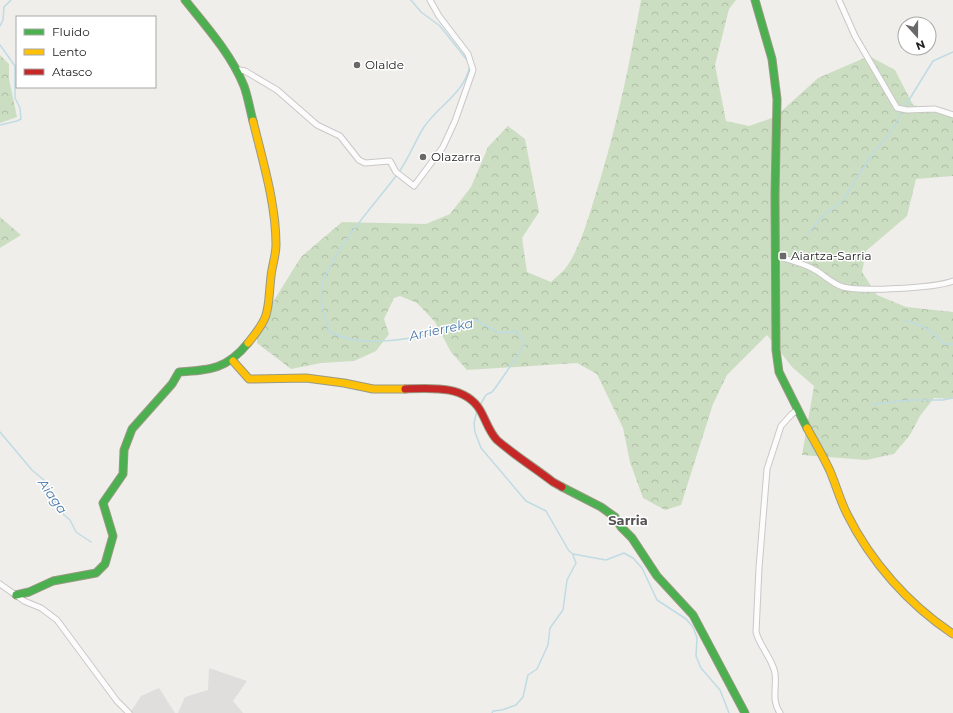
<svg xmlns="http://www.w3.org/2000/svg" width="953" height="713" font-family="Montserrat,sans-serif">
<defs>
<pattern id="forest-crowns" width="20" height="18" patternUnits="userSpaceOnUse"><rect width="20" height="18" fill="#cbdec1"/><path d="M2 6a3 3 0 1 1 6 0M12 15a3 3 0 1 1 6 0" fill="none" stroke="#aebea6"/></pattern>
</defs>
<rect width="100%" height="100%" fill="#f0eeeb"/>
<g fill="#dfdedc">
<polygon points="209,668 247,681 233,701 243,713 178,713 185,697 208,690"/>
<polygon points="159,688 175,713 130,713 141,696"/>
</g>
<g fill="url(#forest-crowns)">
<path d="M641,0H736L729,9L715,65L726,121L749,126L775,117L818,78L869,56L895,70L913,105L953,114V176L916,179L907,216L866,251L862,272L877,295L906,307L953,312V399L934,398L920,416L910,435L894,454L866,460L802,455L814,386L792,367L767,335L727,375L713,404L681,505L665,510L643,498L630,462L623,428L597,374L577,363L467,370L451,352L435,322L417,303L400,296L394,298L384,319L389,334L376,351L354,361L321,363L291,369L257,343L258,326L301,257L342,222L426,224L450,214L471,187L488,147L508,126L525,139L539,212L522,238L527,272L551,282C555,278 560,274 564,270C581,250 592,205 600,180C618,121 630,61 641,0Z"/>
<polygon points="0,55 9,64 9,79 17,117 0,123"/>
<polygon points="0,217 21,235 0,248"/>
</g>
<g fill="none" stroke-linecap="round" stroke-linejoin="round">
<g stroke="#bfdbe3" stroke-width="1.5">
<polyline points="411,0 421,12 440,26 467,60"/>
<polyline points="0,26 3,20 4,7 11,0"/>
<polyline points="0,45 15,66 15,98 20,108 21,119 17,121 0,125"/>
<path d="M470,65C465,93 439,105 424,127C415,141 409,158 399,172C376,203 348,232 330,267C327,273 322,280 322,287C320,302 324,317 329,331C354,347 402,341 429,334C445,330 460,322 476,320L499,333L516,331C519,335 524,339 524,345C523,348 495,389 492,392C490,393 487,394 486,395L480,405"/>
<polyline points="904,108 933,61 953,52"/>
<polyline points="808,233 825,214 843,200 872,154 890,134 902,111"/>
<path d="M905,321C923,324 932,331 944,344H953"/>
<polyline points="873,404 912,400 943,400 953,398"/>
<polyline points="477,410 474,423 475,432 481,448 526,501 546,511 569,551 573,554 606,560 624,553 633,558 642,568 657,600 686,619 693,627 697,638 696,656 701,668 720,690 729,713"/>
<polyline points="0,432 32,470 45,481 55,502 62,510 64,515 70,520 76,532 91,542"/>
<polyline points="492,713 493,711 502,710 516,705 523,697 528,675 537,669 548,645 550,628 563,610 567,580 576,563 573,555"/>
</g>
<defs>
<g id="street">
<polyline points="839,0 855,36 897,108 907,110 935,109 953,115"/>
<polyline points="235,69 245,71 277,90 317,125 340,136 359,160 365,163 390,161 396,172 414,186 443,147 455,121 473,70 468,54 439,16 430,0"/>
<path d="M776,256C790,260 804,263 817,271C825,276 833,284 843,287C862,292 934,288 953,281"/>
<polyline points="0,584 24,601 41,608 57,620 117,701 129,713"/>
<path d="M780,713C771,700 777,687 775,673C772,658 760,647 756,632L759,568L767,469L781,426L791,415L797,410"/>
</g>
<g id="fast">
<path d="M185,0C206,26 231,54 244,86C248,97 250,110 253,121"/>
<polyline points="755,0 772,59 777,99 775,195 776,350 779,372 807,428"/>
<polyline points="562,487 601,507 615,517 621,527 632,538 657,576 693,615 745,713"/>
<path d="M16,595L29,592L53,581L96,573L105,564L113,536L103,503L123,474L124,450L132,429L172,384L179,372C211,370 227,369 248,343"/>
</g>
<g id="slow">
<path d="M248,343C272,314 267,311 271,276C272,266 276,255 276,245C276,204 263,162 253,121"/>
<polyline points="233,361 249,379 306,378 344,383 373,389 405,389"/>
<path d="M807,428C815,442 823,456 830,471C836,485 840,500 847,514C871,562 908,604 953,634"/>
</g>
<path id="jam" d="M405,389C431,388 465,385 480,410C486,420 489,432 497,440C514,455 535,468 553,482L562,487"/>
</defs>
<use href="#street" stroke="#c9c8c7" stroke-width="7"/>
<use href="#fast" stroke="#999a82" stroke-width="9"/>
<use href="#slow" stroke="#999a82" stroke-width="9"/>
<use href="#jam" stroke="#999a82" stroke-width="9"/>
<use href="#street" stroke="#fdfcfc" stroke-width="5"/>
<use href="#fast" stroke="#4caf50" stroke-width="7"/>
<use href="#slow" stroke="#ffc107" stroke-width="7"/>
<use href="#jam" stroke="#c62828" stroke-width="7"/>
</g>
<g fill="#6a6968" stroke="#fff" stroke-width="1.5">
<circle cx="357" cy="65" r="4"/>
<circle cx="423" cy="157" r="4"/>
<rect x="779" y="252" width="8" height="8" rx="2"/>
</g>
<g text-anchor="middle" stroke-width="3" stroke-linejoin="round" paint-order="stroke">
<g font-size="12" fill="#222" stroke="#fff" text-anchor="start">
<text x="365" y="69">Olalde</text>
<text x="431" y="161">Olazarra</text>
<text x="791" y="260">Aiartza-Sarria</text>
</g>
<g font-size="13" font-style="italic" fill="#4a7aab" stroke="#fff">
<text transform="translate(441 329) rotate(-12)" y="5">Arrierreka</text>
<text transform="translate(53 496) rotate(55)" y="5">Aiaga</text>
</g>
<g font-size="13" font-weight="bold" fill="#555" stroke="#fff">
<text x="628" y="525">Sarria</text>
</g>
</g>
<rect x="16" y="16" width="140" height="72" fill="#ffffff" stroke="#a7a7a7"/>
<rect x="24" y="29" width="20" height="6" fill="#4caf50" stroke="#a7a7a7"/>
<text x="52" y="36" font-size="12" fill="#222222">Fluido</text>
<rect x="24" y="49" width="20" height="6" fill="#ffc107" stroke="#a7a7a7"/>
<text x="52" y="56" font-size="12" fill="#222222">Lento</text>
<rect x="24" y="69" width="20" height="6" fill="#c62828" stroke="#a7a7a7"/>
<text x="52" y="76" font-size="12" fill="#222222">Atasco</text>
<g transform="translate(917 36) rotate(159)"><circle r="19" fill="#ffffff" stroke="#a7a7a7"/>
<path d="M0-3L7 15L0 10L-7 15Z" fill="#6a6968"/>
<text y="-6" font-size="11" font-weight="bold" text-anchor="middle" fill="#222222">N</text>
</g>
</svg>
